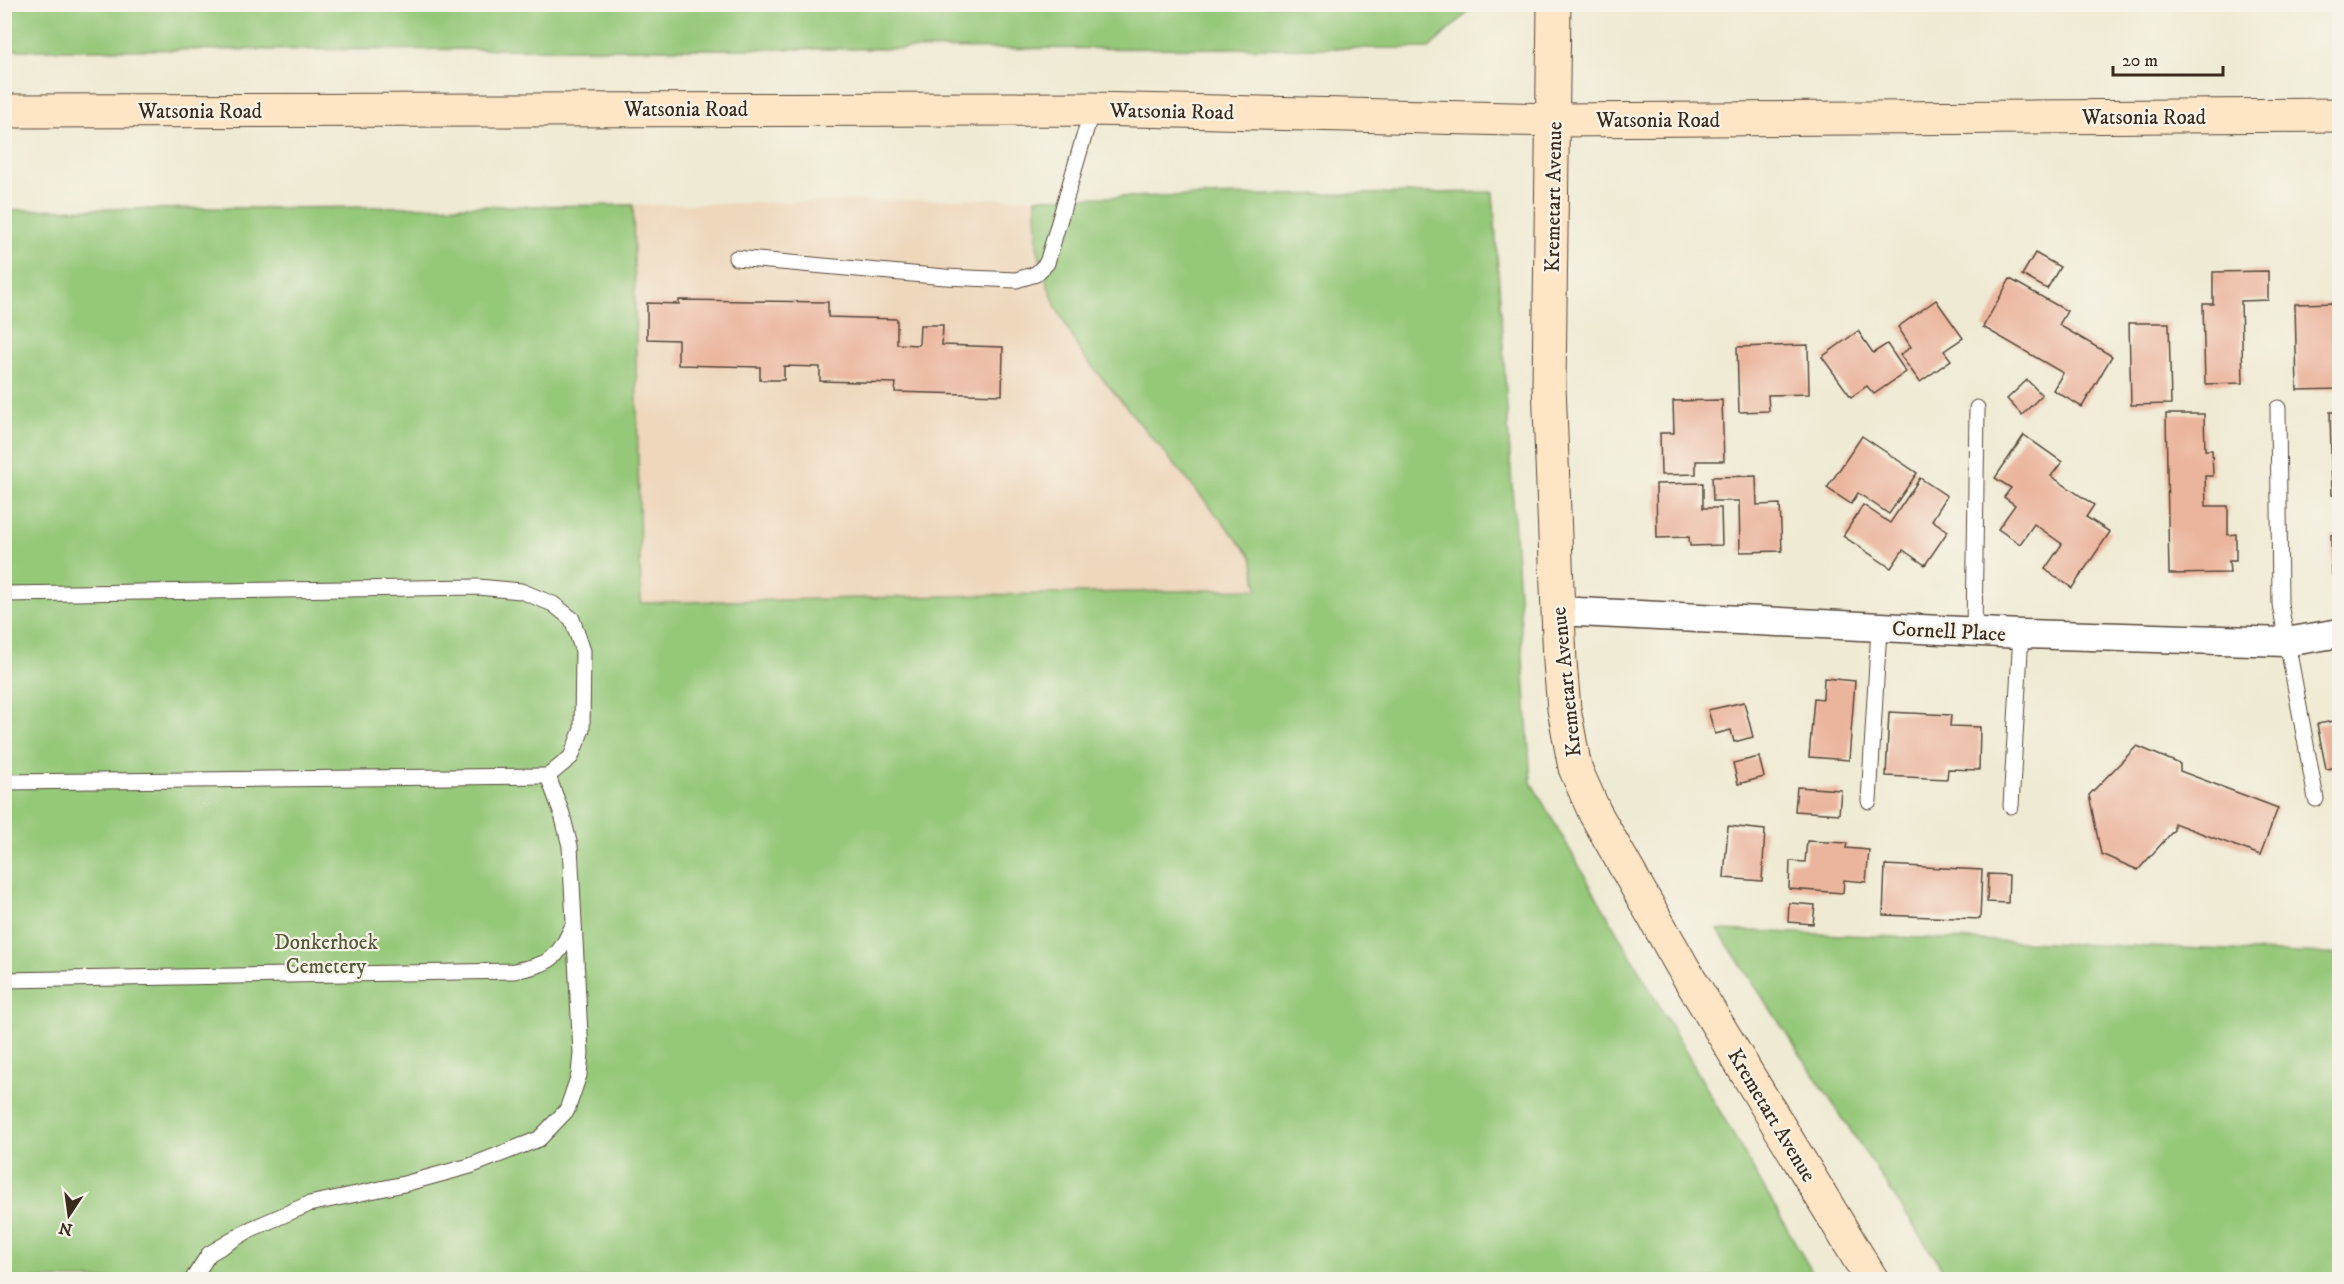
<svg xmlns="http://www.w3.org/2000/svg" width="2344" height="1284" font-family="'IM FELL DW Pica',serif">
<rect width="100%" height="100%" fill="#f7f3e8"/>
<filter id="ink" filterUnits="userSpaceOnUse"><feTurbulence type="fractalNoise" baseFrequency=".0167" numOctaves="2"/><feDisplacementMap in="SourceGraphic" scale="12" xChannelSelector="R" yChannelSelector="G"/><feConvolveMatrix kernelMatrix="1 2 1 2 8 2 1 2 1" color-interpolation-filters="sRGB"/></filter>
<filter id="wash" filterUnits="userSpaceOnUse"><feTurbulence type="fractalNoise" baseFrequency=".008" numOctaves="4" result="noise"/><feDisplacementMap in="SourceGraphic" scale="24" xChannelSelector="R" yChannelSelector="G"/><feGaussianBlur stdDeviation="1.35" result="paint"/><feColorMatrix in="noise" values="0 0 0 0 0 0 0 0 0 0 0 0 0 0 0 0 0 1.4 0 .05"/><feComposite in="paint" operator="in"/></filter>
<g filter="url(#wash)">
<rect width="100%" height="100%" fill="#efead3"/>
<polygon fill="#eed7bb" points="1036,198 1037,246 1056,307 1081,353 1252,557 1258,589 641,603 633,205"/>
<g fill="#95c879" stroke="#68794c" stroke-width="1.5">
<polygon points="4,5 5,4 1476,5 1429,48 5,50"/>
<polygon points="1493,192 1531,782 1816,1279 5,1279 4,210 633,205 641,603 1258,589 1252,557 1081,353 1056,307 1042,269 1037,246 1036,198"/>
<polygon points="1718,930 2329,954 2339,953 2339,1279 1949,1279"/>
</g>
<g id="blocks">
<g fill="#ebb49c">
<polygon points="2035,253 2060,267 2047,289 2022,275"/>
<polygon points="2268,271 2268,300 2241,301 2243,383 2205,384 2203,304 2213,304 2213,272"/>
<polygon points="2010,279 2067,311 2059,325 2112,356 2082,407 2053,390 2063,373 1983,327"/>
<polygon points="679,300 828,302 828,317 897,319 897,344 919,345 920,325 943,325 942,345 1003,347 1002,395 895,392 896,383 820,381 820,367 784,366 784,380 760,380 760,367 678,365 678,340 647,339 647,303 679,304"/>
<polygon points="1936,300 1963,338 1944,351 1951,360 1920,382 1900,355 1911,347 1898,327"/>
<polygon points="2340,303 2340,389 2297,390 2295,304"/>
<polygon points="2129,323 2169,323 2171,404 2131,405"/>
<polygon points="1858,331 1873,353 1887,344 1906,372 1874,394 1867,386 1851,397 1822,357"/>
<polygon points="1808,345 1809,394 1768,395 1769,411 1739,412 1737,347"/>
<polygon points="2027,380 2042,395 2022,415 2007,399"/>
<polygon points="1722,400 1724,461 1696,461 1696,474 1661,475 1660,433 1674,433 1673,401"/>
<polygon points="2330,412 2340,412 2340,495 2332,495"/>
<polygon points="2166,414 2204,414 2205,450 2212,450 2213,476 2205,476 2206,506 2228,506 2228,535 2236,534 2236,561 2229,561 2230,573 2169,574"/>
<polygon points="2024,435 2062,462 2051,476 2094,505 2086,517 2110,532 2072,588 2045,569 2062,544 2034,524 2020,544 1998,529 2015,505 2004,497 2011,488 1995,478"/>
<polygon points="1862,436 1917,473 1889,514 1858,493 1851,504 1827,488"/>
<polygon points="1756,476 1757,505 1780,504 1782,551 1740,552 1739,501 1713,501 1712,477"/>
<polygon points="1920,478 1947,496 1932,520 1948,531 1925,565 1903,550 1891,568 1843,536 1863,505 1890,523"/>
<polygon points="1703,483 1703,508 1721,508 1722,545 1690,546 1689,537 1657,538 1656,484"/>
<polygon points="2340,534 2340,575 2332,575 2331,535"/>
<polygon points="1824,678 1855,681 1849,760 1809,757 1814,698 1823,699"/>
<polygon points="1744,702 1753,737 1734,742 1731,730 1715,734 1708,710"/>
<polygon points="1889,712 1951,715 1950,726 1980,727 1979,770 1948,769 1947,779 1886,776"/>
<polygon points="2340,720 2340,767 2326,769 2317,724"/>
<polygon points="2137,746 2180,764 2180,771 2278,808 2260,855 2174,823 2174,830 2138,870 2101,854 2089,795"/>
<polygon points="1759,757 1764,777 1738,784 1733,763"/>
<polygon points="1797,787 1841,790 1839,814 1795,811"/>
<polygon points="1728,826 1765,830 1762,881 1724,878"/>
<polygon points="1807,841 1847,843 1846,848 1869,850 1866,882 1844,880 1843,893 1789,889 1790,861 1805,862"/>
<polygon points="1885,865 1982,870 1980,919 1883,915"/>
<polygon points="1988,874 2009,875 2008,903 1987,902"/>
<polygon points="1789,903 1815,905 1813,924 1788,922"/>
</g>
</g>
</g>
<g filter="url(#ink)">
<use href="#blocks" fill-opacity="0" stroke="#564739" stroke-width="1.5"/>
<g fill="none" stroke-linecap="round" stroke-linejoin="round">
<defs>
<g id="lane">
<polyline points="736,258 945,277 1016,280 1036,274 1047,263 1092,109"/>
<polyline points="2278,408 2280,604 2316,799"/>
<polyline points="4,594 478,587 521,591 553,604 572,619 583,651 582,729 571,757 548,776 562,814 570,846 574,922 581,1053 579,1075 567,1110 539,1139 470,1166 404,1184 309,1204 251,1229 209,1254 192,1280"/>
<polyline points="1974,633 1977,408"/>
<polyline points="4,782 548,776"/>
<polyline points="1869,801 1879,628"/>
<polyline points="2011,806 2021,634"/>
<path d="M4,980L514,971C552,963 557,960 573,925"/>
</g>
<polyline id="street" points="1558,611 2021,634 2286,642 2340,633"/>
<g id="secondary">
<polyline points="1554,4 1549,385 1560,662 1564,709 1575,768 1595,813 1682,966 1872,1280"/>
<polyline points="4,111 1092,109 1554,120 2340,115"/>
</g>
</defs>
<use href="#lane" stroke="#564739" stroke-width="17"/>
<use href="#street" stroke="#564739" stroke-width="31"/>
<use href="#secondary" stroke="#564739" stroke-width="35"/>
<use href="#lane" stroke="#fff" stroke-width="15"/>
<use href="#street" stroke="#fff" stroke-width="28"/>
<use href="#secondary" stroke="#fde5c5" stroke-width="33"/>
</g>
</g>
<g text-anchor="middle" stroke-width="4.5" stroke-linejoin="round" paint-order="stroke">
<g font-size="21" fill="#3b2a1e" stroke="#f7f3e8">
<text x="686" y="116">Watsonia Road</text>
<text x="200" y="118">Watsonia Road</text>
<text transform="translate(1172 111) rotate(1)" y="7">Watsonia Road</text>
<text x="2144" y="124">Watsonia Road</text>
<text x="1658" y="127">Watsonia Road</text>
<text transform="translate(1553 197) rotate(-89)" y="7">Kremetart Avenue</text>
<text transform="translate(1949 631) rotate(3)" y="7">Cornell Place</text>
<text transform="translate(1566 682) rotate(-96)" y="7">Kremetart Avenue</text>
<text transform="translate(1772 1115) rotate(59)" y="7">Kremetart Avenue</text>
</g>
<g font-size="21" fill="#565939" stroke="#f7f3e8">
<text x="326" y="949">Donkerhoek<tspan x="326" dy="24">Cemetery</tspan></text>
</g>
</g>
<rect width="2344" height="1284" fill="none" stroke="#f7f3e8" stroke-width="24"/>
<g transform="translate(69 1215) rotate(193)" stroke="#f7f3e8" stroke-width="4.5" paint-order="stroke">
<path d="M0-4.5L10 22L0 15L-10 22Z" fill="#3b2a1e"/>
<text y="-9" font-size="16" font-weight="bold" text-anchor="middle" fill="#3b2a1e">N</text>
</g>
<path d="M2113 66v9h110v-9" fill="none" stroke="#3b2a1e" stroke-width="3"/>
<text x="2122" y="66" font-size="18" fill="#3b2a1e" stroke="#f7f3e8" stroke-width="4.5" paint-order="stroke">20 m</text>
</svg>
